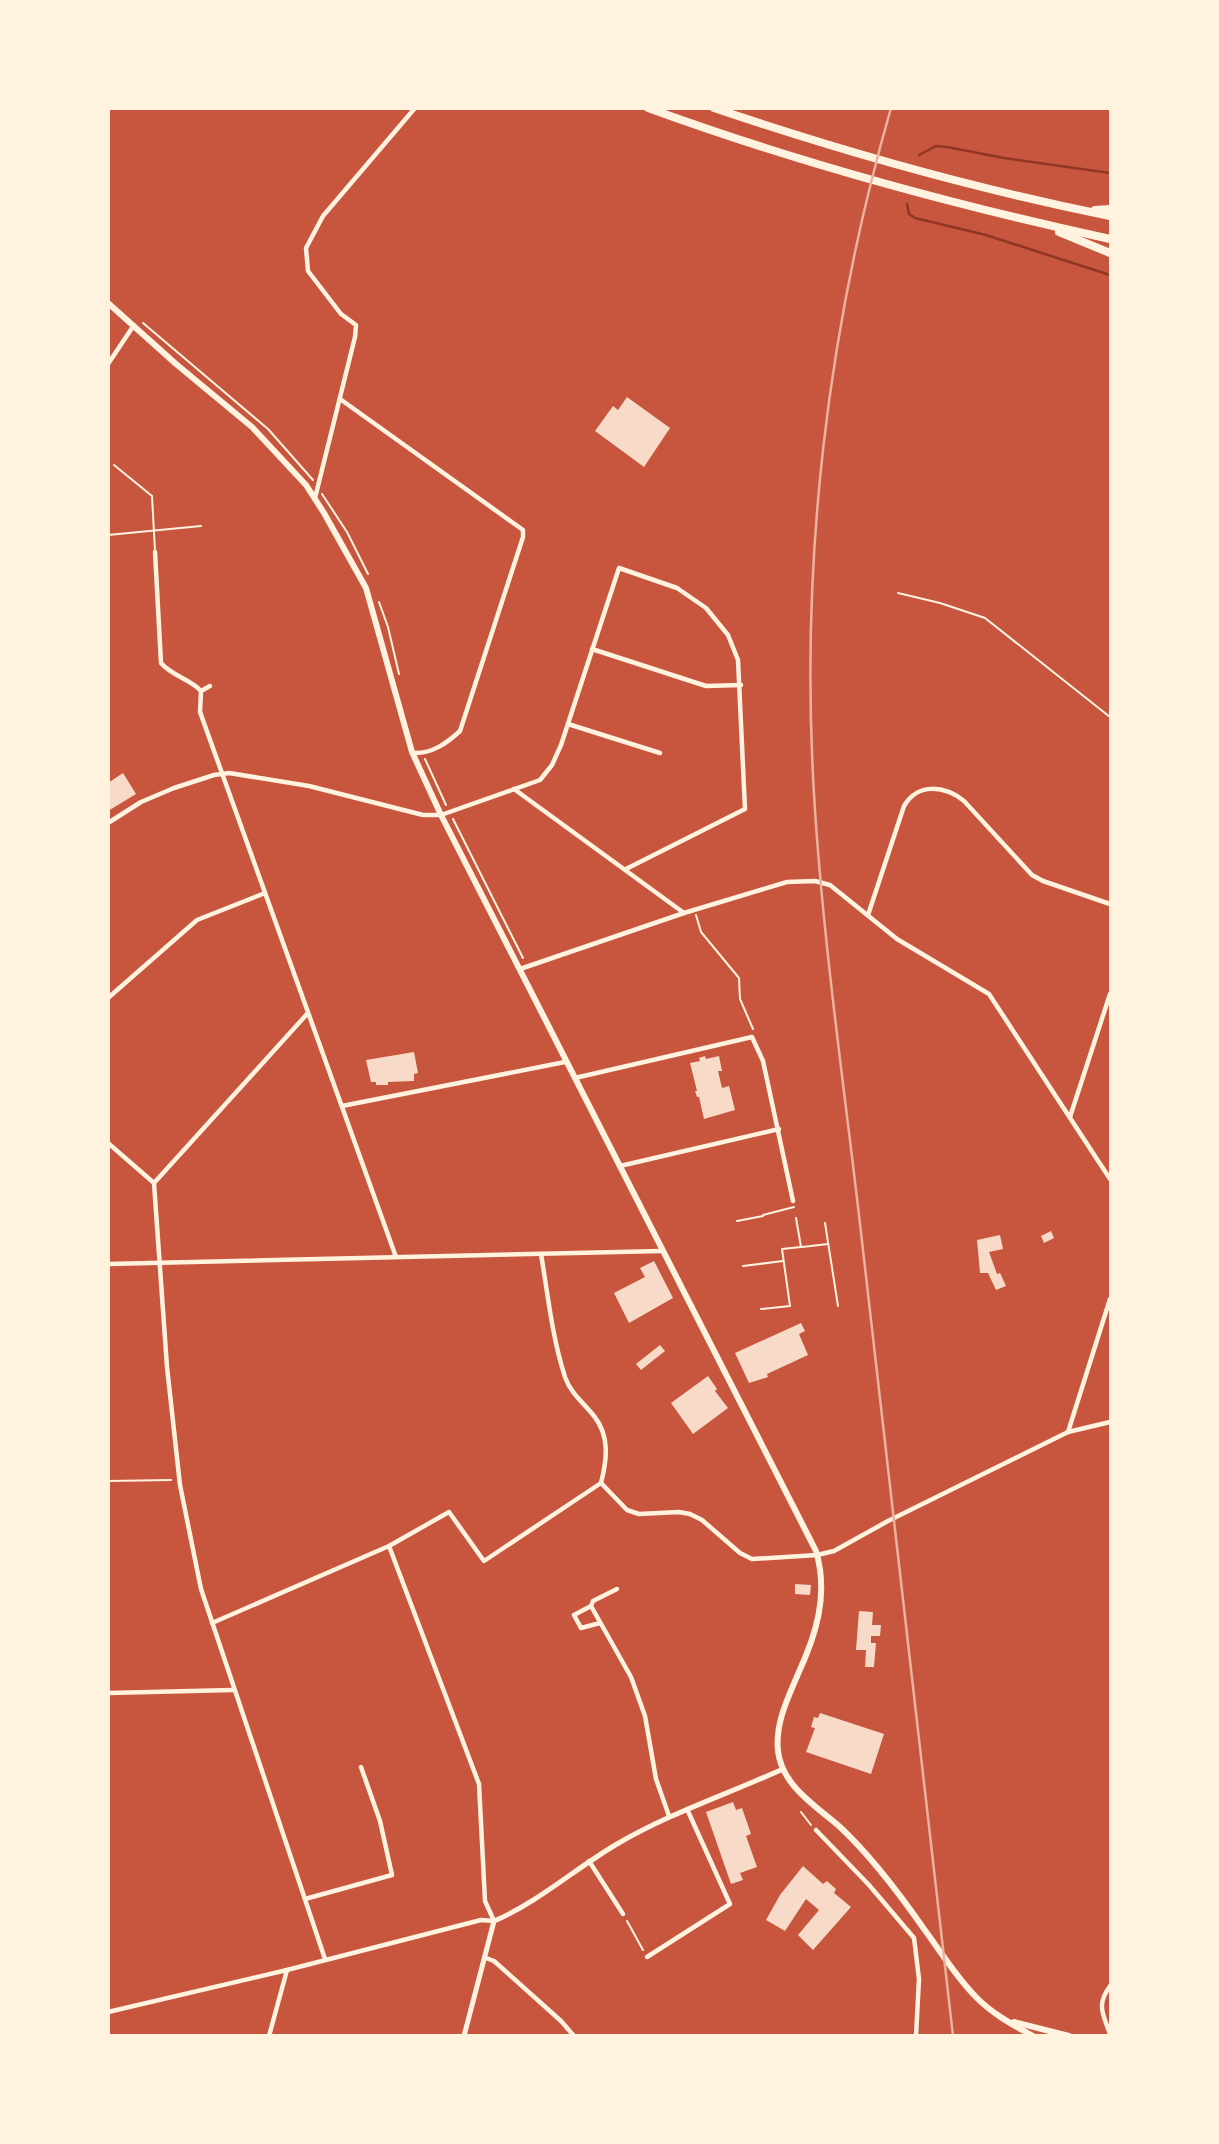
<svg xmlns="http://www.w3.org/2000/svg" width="1219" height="2144" font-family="Rubik,sans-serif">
<rect width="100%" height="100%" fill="#c8553d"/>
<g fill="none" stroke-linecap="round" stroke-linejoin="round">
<g stroke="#8f3625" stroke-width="2.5">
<polyline points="919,155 936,146 947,147 1004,158 1110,173"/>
<polyline points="907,204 909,214 915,218 986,235 1110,275"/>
</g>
</g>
<g fill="#f7dbc8">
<polygon points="627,397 670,428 644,467 595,431 613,406 618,410"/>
<polygon points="123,773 136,794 108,811 108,783"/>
<polygon points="414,1052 418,1073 414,1074 414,1081 388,1082 388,1085 376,1085 376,1082 371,1082 366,1060"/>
<polygon points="705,1056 706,1059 719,1056 722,1071 718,1071 722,1088 729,1086 735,1110 704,1119 699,1097 697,1097 695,1091 697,1091 690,1063 700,1061 699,1058"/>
<polygon points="1051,1231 1054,1238 1044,1243 1041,1236"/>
<polygon points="1000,1235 1003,1249 989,1252 997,1274 1000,1273 1006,1286 996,1290 988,1273 980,1273 977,1240"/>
<polygon points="654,1261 673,1298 629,1323 614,1293 645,1277 640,1268"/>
<polygon points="801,1323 805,1331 799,1334 808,1355 767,1374 768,1377 749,1383 735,1353"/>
<polygon points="660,1345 665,1351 641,1370 636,1364"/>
<polygon points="708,1376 717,1389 715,1391 728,1408 693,1434 671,1403"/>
<polygon points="795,1584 811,1585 810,1595 795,1594"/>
<polygon points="859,1611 873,1612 872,1625 881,1625 880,1636 871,1636 871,1643 876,1643 874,1667 865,1667 866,1650 856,1650"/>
<polygon points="820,1713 884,1734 871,1774 806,1752 815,1728 811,1727 814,1717 818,1718"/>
<polygon points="733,1802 736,1810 742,1808 751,1834 746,1836 757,1867 740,1873 743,1880 731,1884 706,1812"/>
<polygon points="803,1866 823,1884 827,1881 836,1889 834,1893 851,1907 813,1950 798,1935 819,1910 806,1899 785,1931 766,1920 780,1895"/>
</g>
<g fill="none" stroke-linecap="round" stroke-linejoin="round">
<g stroke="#fff3e0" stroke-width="2">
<polyline points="143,323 268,429 313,480"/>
<polyline points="322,494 347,532 368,574"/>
<polyline points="898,593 940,603 985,618 1110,717"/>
<polyline points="379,602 388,627 399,674"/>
<polyline points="425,759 446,805"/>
<polyline points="453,819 523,958"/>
<polyline points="696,915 701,932 739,978 740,999 753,1029"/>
<polyline points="108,1481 171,1480"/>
<polyline points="801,1812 811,1825"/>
<polyline points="627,1921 643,1950"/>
</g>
<g stroke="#fff3e0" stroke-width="2">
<polyline points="114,465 152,496 155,551"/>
<polyline points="108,535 201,526"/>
<polyline points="737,1221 763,1216 763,1215 794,1207"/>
<polyline points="825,1223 838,1306"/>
<polyline points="802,1247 828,1244"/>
<polyline points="743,1266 783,1261"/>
<polyline points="761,1309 790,1306 782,1249 801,1247 796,1218"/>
</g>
<g stroke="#fff3e0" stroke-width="4.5">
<polyline points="108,364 134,325"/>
<path d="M340,399L523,530V537L460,731C447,743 432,754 413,753"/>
<polyline points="315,498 355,337 356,325 341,314 308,271 306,248 323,216 415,108"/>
<path d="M155,552L161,663C172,676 190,679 201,691L200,712L396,1257"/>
<polyline points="592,649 706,686 741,685"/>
<polyline points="201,691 210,686"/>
<polyline points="568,724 660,753"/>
<polyline points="514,789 684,913"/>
<polyline points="108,823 141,802 174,788 214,775 229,773 309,786 423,815 441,815 540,780 552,765 561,745 619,568 677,588 706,608 728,635 738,660 745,809 626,869"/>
<path d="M868,915L904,806C918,782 945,786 964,801L1032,875L1043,881L1110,904"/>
<polyline points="520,969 684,913 787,882 815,881 830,885 897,939 989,994 1110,1179"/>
<polyline points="108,998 197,920 265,893"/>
<polyline points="307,1014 154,1183 167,1367 180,1485 201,1589 325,1959"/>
<polyline points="575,1078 752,1037 763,1061 793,1201"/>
<polyline points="342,1106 565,1062"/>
<polyline points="1070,1117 1110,994"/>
<polyline points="108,1143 154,1183"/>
<polyline points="620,1166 779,1129"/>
<path d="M541,1254C548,1295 552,1337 565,1377C571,1394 583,1402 594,1416C610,1436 607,1460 601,1483"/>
<polyline points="108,1264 662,1251"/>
<polyline points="1068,1432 1110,1299"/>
<polyline points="601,1483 627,1510 639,1514 679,1512 690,1514 702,1520 740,1553 752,1559 817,1555 834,1551 888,1521 1068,1432 1110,1422"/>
<polyline points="591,1606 593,1601 617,1589"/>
<polyline points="212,1623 389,1546 449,1512 484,1561 601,1483"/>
<polyline points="600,1623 581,1628 574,1615 591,1606 631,1677 645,1716 656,1779 669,1816"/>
<polyline points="108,1693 233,1690"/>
<polyline points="816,1830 869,1885 914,1938 919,1979 916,2036"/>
<polyline points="589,1861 623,1914"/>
<polyline points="305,1899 392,1875 380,1821 361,1767"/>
<polyline points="647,1957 730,1904 687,1809"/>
<polyline points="486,1958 494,1961 561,2021 574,2036"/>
<path d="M1110,1986C1096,2005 1103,2014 1110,2034"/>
<polyline points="108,2012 287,1970 481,1920 494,1921 485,1901 479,1784 389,1546"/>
<polyline points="269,2036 287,1970"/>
</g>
<path stroke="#fff3e0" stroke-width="5" d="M464,2036L494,1921C537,1903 576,1868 617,1844C670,1813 728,1794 783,1769"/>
<g stroke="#fff3e0" stroke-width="6">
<path d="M108,303L176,364L252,427L306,485L324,513L366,588L412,752L441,815L816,1551C829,1595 816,1635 798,1674C788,1698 775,1723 778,1751C782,1786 816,1806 840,1827C872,1857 899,1893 924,1929C941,1952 956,1977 976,1997C991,2013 1013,2025 1033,2036"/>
<polyline points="1014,2022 1069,2036"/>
</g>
<g stroke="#fff3e0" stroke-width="8">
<path d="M648,108C799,163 954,205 1110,239"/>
<path d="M714,108C844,152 976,189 1110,216"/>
<polyline points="1095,210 1110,209"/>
<polyline points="1059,232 1110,253"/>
</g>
<path stroke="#e9b49f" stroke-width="2.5" d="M891,108C827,330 800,563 814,794C823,946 846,1098 863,1250C892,1512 922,1774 953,2036"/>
</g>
<rect width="1219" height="2144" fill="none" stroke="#fff3e0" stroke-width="220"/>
</svg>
